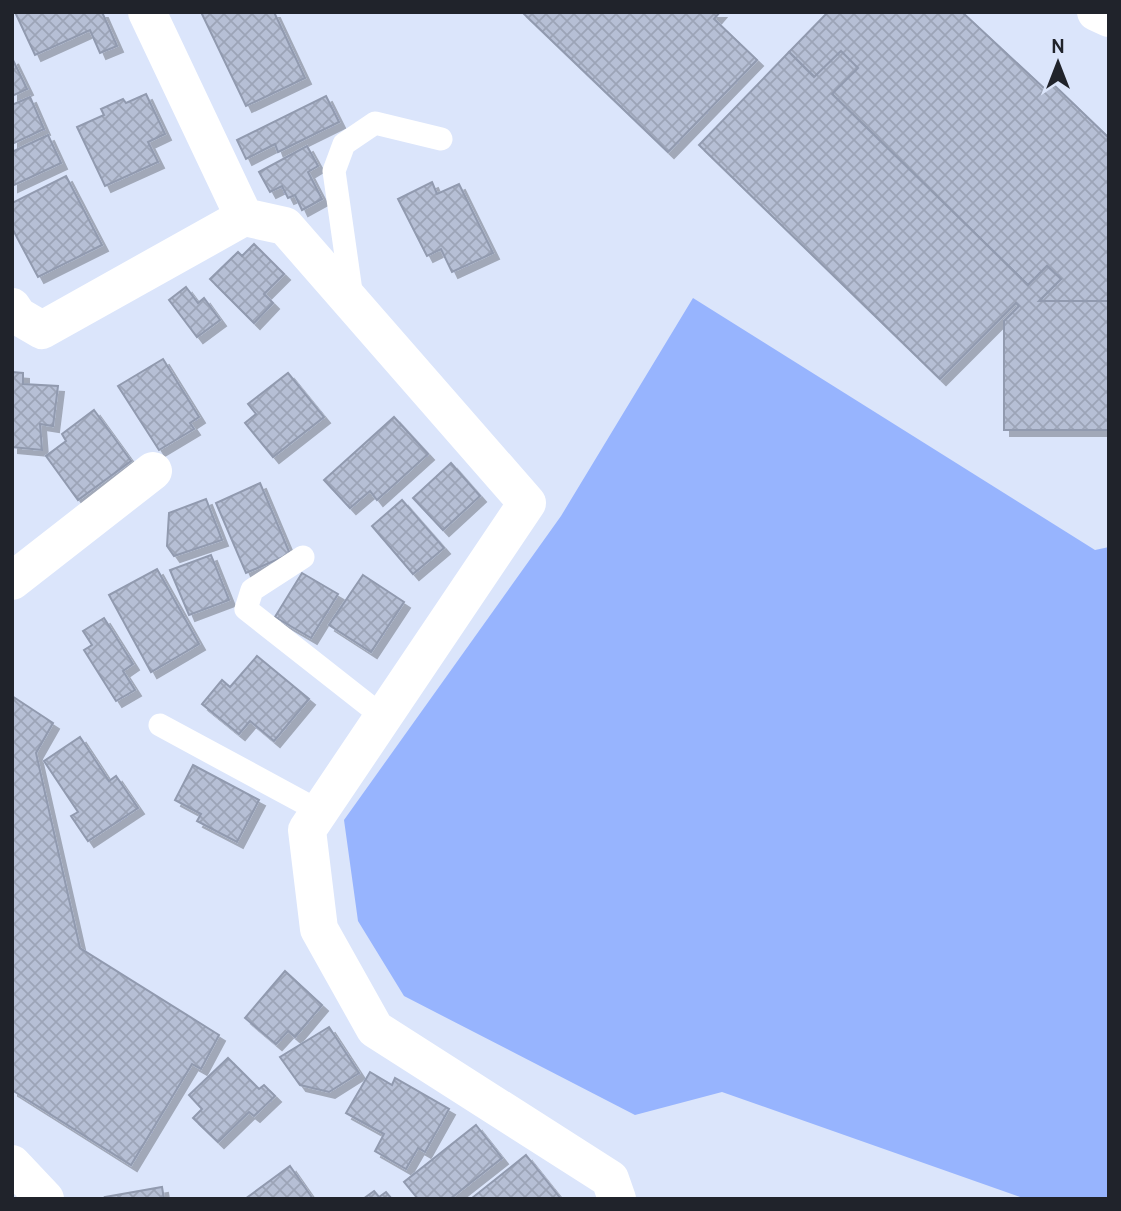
<svg xmlns="http://www.w3.org/2000/svg" width="1121" height="1211" font-family="Cabin,sans-serif">
<defs>
<pattern id="building-cross-hatch" width="8" height="8" patternUnits="userSpaceOnUse" patternTransform="scale(1.75)"><rect width="8" height="8" fill="#b6bfd5"/><path d="M0 0l8 8M0 8l8-8" fill="none" stroke="#9ca4b7"/></pattern>
<filter id="shadow"><feDropShadow dx="6" dy="6" stdDeviation="0" flood-color="#0004"/></filter>
</defs>
<rect width="100%" height="100%" fill="#dbe5fb"/>
<polygon fill="#97b4fe" points="693,298 1095,550 1109,547 1109,1199 1026,1199 722,1092 635,1115 404,996 358,921 344,820 561,516"/>
<g fill="url(#building-cross-hatch)" stroke="#919aaf" stroke-width="2" filter="url(#shadow)">
<polygon points="15,12 102,12 117,46 100,53 90,30 35,55"/>
<polygon points="201,12 274,12 305,78 246,106"/>
<polygon points="522,12 720,12 714,19 757,60 668,152"/>
<polygon points="828,12 962,12 1046,90 1053,84 1109,138 1109,301 1039,301 1061,279 1047,266 1028,285 789,52"/>
<polygon points="841,51 858,68 832,94 1028,285 1047,266 1061,279 1039,301 1109,301 1109,430 1004,430 1004,321 1019,306 1016,303 940,379 699,145 789,52 814,77"/>
<polygon points="12,58 27,89 12,96"/>
<polygon points="146,94 165,134 148,142 158,162 105,186 77,127 104,115 101,109 123,99 126,103"/>
<polygon points="326,96 339,122 278,152 275,144 246,159 237,140"/>
<polygon points="30,97 44,129 12,144 12,105"/>
<polygon points="48,135 61,163 12,186 12,152"/>
<polygon points="307,146 318,166 308,172 322,199 302,210 295,195 288,198 282,186 270,192 259,172"/>
<polygon points="66,176 102,245 38,277 12,228 12,203"/>
<polygon points="432,182 437,194 459,184 493,253 452,272 441,249 427,256 398,199"/>
<polygon points="254,244 284,274 264,294 273,303 254,323 210,279 238,252 242,256"/>
<polygon points="186,287 198,303 204,298 220,320 197,337 169,300"/>
<polygon points="163,359 199,417 190,423 194,429 159,450 118,386"/>
<polygon points="12,372 23,373 23,384 58,386 53,426 40,424 42,450 12,447"/>
<polygon points="288,373 324,417 273,457 245,423 256,414 248,404"/>
<polygon points="94,410 131,461 78,500 46,456 66,441 62,434"/>
<polygon points="394,417 428,454 377,500 370,491 350,508 324,480"/>
<polygon points="451,463 480,496 443,530 413,498"/>
<polygon points="260,483 290,554 246,573 216,503"/>
<polygon points="206,499 222,540 174,556 167,546 169,513"/>
<polygon points="402,500 444,548 413,574 372,526"/>
<polygon points="211,555 229,600 189,615 170,570"/>
<polygon points="157,569 199,644 151,672 109,595"/>
<polygon points="302,573 338,594 311,638 275,617"/>
<polygon points="363,575 404,602 371,652 329,625"/>
<polygon points="104,618 133,664 123,671 135,690 116,701 84,650 92,645 83,631"/>
<polygon points="257,656 309,699 274,741 250,721 239,734 202,704 222,680 230,687"/>
<polygon points="12,696 53,723 36,753 80,948 219,1035 201,1069 192,1064 131,1165 12,1090"/>
<polygon points="80,737 109,781 116,776 138,808 88,841 71,816 78,812 44,761"/>
<polygon points="193,765 259,800 237,842 197,821 201,814 175,800"/>
<polygon points="285,971 322,1005 295,1037 288,1031 276,1044 245,1018"/>
<polygon points="329,1027 359,1073 329,1092 300,1085 280,1057"/>
<polygon points="228,1058 259,1089 264,1085 275,1096 254,1116 249,1112 218,1142 193,1118 202,1109 189,1095"/>
<polygon points="370,1072 392,1085 395,1078 449,1109 425,1152 418,1148 406,1169 375,1151 384,1134 346,1113"/>
<polygon points="476,1125 502,1158 450,1199 418,1199 404,1182"/>
<polygon points="526,1155 561,1199 473,1199 472,1198"/>
<polygon points="290,1166 313,1199 245,1199"/>
<polygon points="162,1187 164,1199 106,1199 105,1197"/>
<polygon points="374,1191 379,1197 386,1192 392,1199 363,1199"/>
</g>
<g fill="none" stroke-linecap="round" stroke-linejoin="round">
<g stroke="#fff" stroke-width="23">
<polyline points="352,298 334,171 344,144 375,123 441,139"/>
<polyline points="303,557 252,590 246,609 382,716"/>
<polyline points="160,725 319,811"/>
</g>
<g stroke="#fff" stroke-width="38">
<polyline points="147,12 244,217 285,226 527,503 307,830 319,929 375,1029 610,1179 617,1199"/>
<polyline points="1096,12 1109,18"/>
<polyline points="12,307 18,316 42,330 244,217"/>
<polyline points="12,581 153,471"/>
<polyline points="12,1164 45,1199"/>
</g>
</g>
<rect width="1121" height="1211" fill="none" stroke="#20232b" stroke-width="28"/>
<g transform="translate(1058 63)" stroke="#dbe5fb" stroke-width="5" paint-order="stroke">
<path d="M0-5L12 26L0 18L-12 26Z" fill="#20232b"/>
<text y="-10" font-size="19" font-weight="bold" text-anchor="middle" fill="#20232b">N</text>
</g>
</svg>
